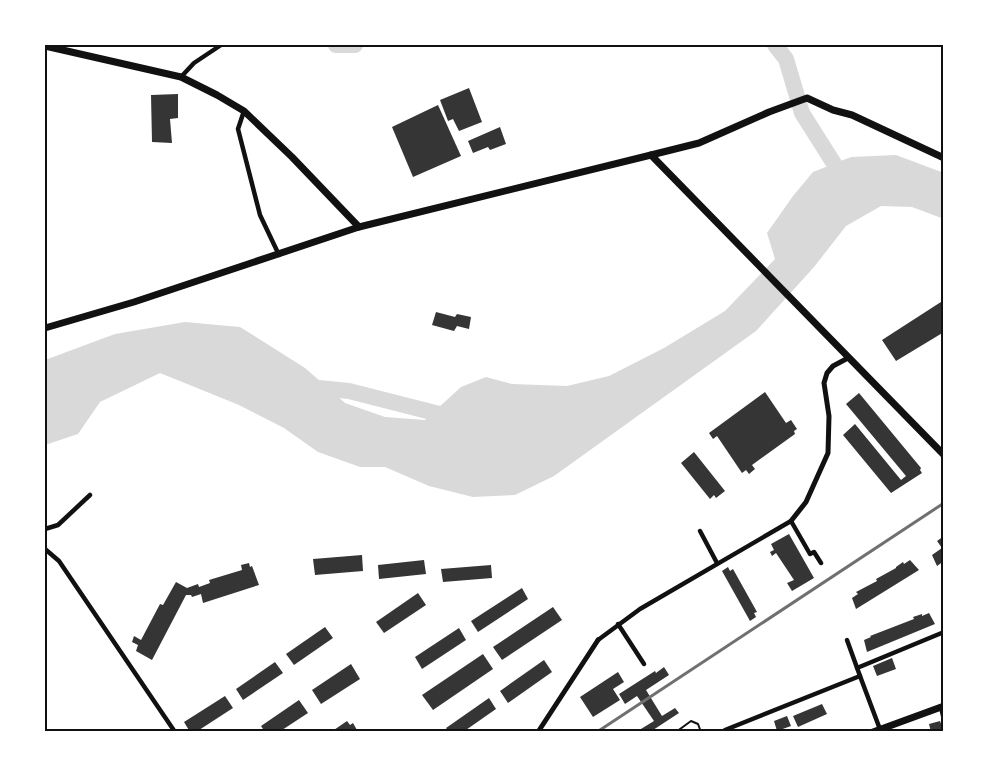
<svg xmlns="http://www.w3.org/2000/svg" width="989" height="777" font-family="'IBM Plex Sans',sans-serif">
<rect width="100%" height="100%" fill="#fff"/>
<polygon fill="#d9d9d9" points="896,155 944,173 944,219 912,207 881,206 846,226 814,267 756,331 554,476 515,495 473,497 429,486 385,467 360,467 318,452 284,428 239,405 160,373 100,402 78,434 45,445 45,360 115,334 185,322 240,327 305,368 345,403 385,417 425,420 461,387 486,377 512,384 567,386 609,376 664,348 725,311 775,259 767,233 793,196 813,172 851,157"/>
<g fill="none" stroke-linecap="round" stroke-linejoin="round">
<g stroke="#d9d9d9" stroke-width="16">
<polyline points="336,45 355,45"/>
<polyline points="775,45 786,59 802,113 845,181"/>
<polyline points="308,387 349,391 455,418"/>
</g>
</g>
<g fill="#353535">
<polygon points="469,88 482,122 459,131 453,119 448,121 440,100"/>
<polygon points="178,94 178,118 170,119 172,143 152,142 151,95"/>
<polygon points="438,105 461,156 413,177 392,127"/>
<polygon points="500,127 506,144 490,150 488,147 473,153 468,141"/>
<polygon points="944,300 944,332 896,361 882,340"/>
<polygon points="436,312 455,317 457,314 471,317 469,329 457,326 454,331 432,325"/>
<polygon points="765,392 786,423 791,420 797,429 794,431 795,434 752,465 755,469 749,474 746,470 742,473 717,436 713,439 709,433"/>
<polygon points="859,393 921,468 920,470 922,473 891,493 843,435 855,424 901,480 906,476 846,404"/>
<polygon points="694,452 725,491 716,498 714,495 710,499 681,463"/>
<polygon points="789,534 814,578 792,591 787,583 794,580 776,553 772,556 770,552 774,550 771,544"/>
<polygon points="944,536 944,561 937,566 932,555 942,548 937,541"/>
<polygon points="362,555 363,571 315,575 313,559"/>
<polygon points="424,560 426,574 379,579 378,565"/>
<polygon points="910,560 919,570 856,609 852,598 858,594 856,592 877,581 876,579 896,568 896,567 903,562 904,564"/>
<polygon points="249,563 250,567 252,566 259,585 203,603 201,594 192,597 191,595 186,595 152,660 136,651 138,645 132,642 134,636 141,640 160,604 163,605 176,582 187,588 198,584 199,587 210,583 209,580 242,570 241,565"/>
<polygon points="491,565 492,578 443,582 441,569"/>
<polygon points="728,567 730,571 733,569 757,612 754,613 756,617 750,621 722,571"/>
<polygon points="522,588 528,599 478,632 471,621"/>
<polygon points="418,593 426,605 384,633 376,622"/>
<polygon points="553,607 562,620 502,660 493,647"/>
<polygon points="929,613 935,624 867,652 864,640 871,637 870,636 914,619 913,617 922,614 922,616"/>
<polygon points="325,627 333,638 294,665 286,654"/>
<polygon points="459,628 466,640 422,669 415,657"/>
<polygon points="483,654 493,669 433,710 422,695"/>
<polygon points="892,658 896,669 877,676 873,666"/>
<polygon points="544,660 552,672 508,703 500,691"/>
<polygon points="275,662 283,673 243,700 236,689"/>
<polygon points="351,664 360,679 321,704 312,690"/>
<polygon points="664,667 669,675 646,690 662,716 675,708 679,713 650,732 636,732 654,721 637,696 625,704 619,694 655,671 656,673"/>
<polygon points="618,672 624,682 613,689 620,700 593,717 580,697"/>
<polygon points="225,696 233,708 196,732 190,732 184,722"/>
<polygon points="489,698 496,709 463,732 449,732 446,728"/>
<polygon points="299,700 308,713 279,732 265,732 261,726"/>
<polygon points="822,704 827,714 798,727 793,716"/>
<polygon points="787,716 791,726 777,731 774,721"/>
<polygon points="347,721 350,725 353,723 357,730 353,732 331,732"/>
<polygon points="940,721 944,732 931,732 929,724"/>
</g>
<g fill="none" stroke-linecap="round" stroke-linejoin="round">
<polyline stroke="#111" stroke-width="2" points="676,732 691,721 698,724 701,732"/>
<g stroke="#111" stroke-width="4.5">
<polyline points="181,77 194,63 221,45"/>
<polyline points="244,111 238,129 260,215 279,255"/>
<polyline points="45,529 58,525 90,495"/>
<polyline points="700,531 717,563"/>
<polyline points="45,549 59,561 175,732"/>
<polyline points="618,624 644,664"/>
<polyline points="598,640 640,609 791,521 810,554 814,552 821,563"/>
<polyline points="847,640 860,676"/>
<polyline points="857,668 944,632"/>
<polyline points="941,707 944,720"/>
<polyline points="725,730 860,676 881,732"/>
</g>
<g stroke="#111" stroke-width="5">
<polyline points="791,521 806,502 828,453 829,416 824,383 827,373 833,366 848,358"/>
<polyline points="538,732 598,640"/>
</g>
<g stroke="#111" stroke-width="7">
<polyline points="651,155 699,143 769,112 807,98 833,110 852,115 944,158"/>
<polyline points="45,328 134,302 359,227"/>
</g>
<g stroke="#111" stroke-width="7">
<polyline points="45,46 181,77 217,95 244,111 292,157 359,227 651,155 944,455"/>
<polyline points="873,732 944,706"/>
</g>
<polyline stroke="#707070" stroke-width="3" points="597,732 944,503"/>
</g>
<rect width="989" height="777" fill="none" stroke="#ffffff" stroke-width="93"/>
<rect x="46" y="46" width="896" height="684" fill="none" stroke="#111" stroke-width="2"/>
</svg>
